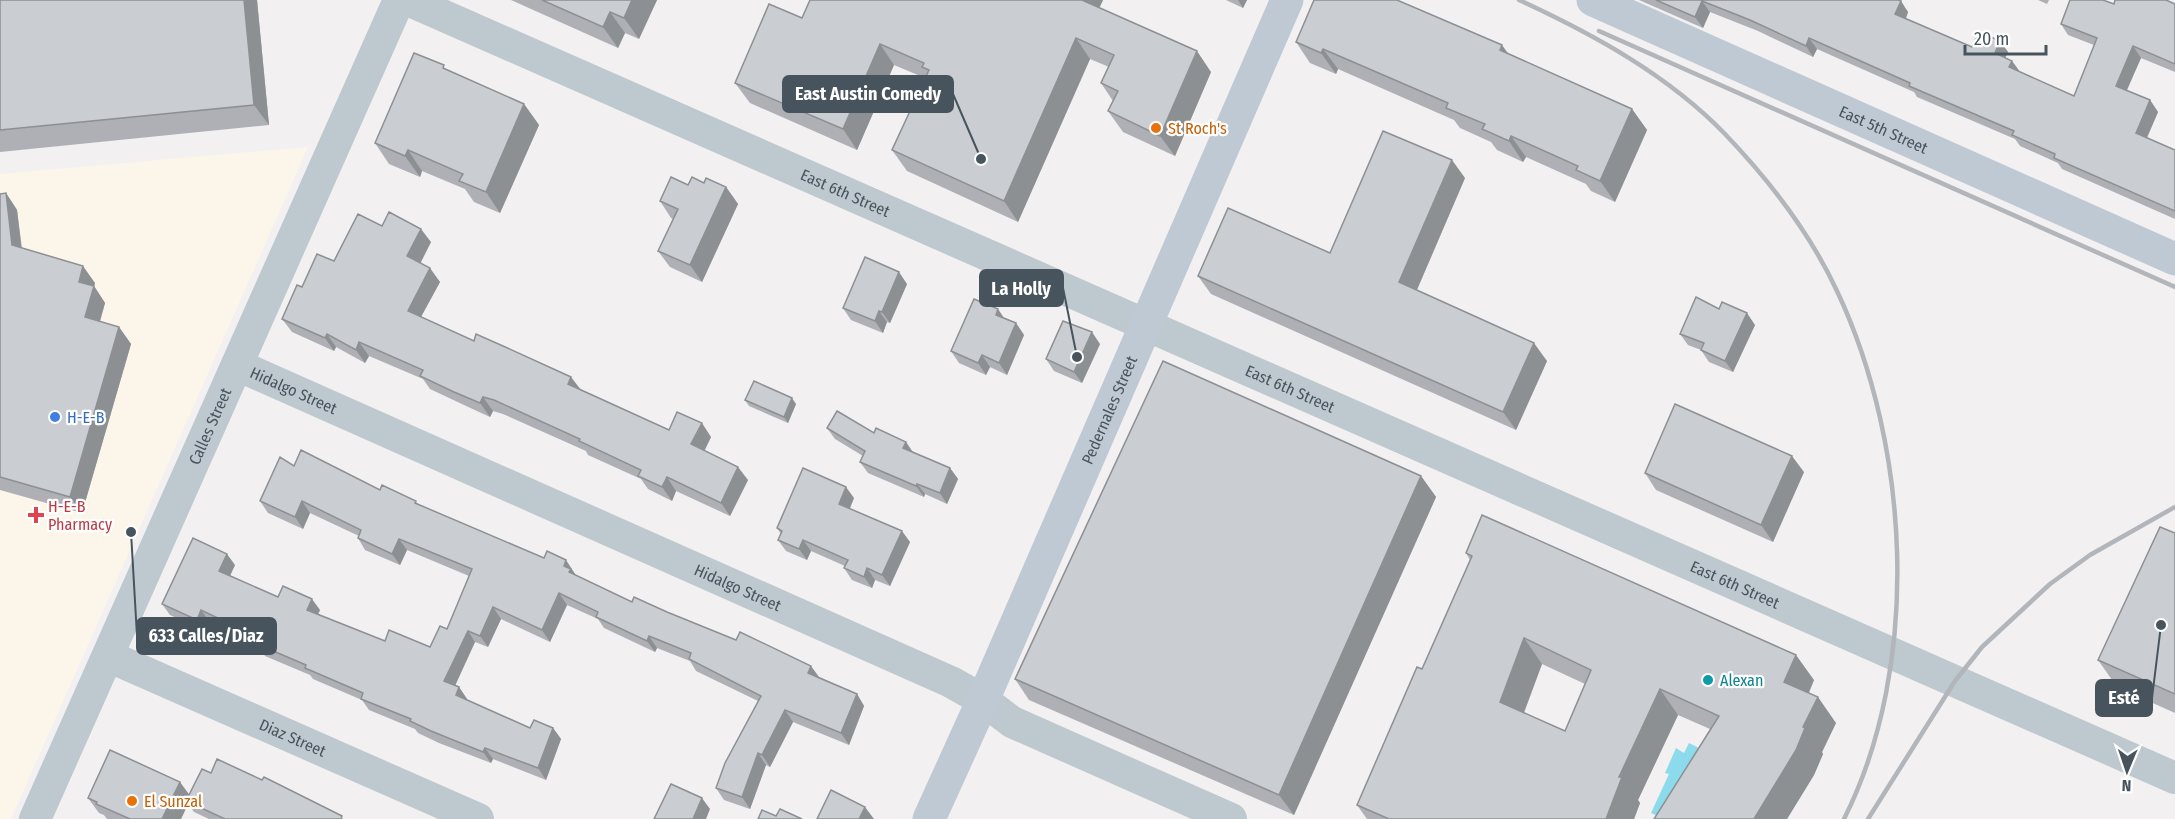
<svg xmlns="http://www.w3.org/2000/svg" width="2175" height="819" font-family="'Fira Sans Condensed',sans-serif">
<rect width="100%" height="100%" fill="#f2f0f0"/>
<polygon fill="#fcf6ea" points="308,147 11,819 0,819 0,174"/>
<polygon fill="#8cdbec" points="1689,743 1705,751 1665,819 1651,813 1669,774 1665,773 1676,748 1684,753"/>
<g fill="none" stroke-linecap="round" stroke-linejoin="round">
<g stroke="#bec8cf" stroke-width="32">
<path id="s1" d="M408,0L2175,778"/>
<path id="s2" d="M237,365L951,682L983,700L1012,722L1231,819"/>
<path id="s3" d="M108,656L478,819"/>
<path id="s4" d="M35,819L399,0"/>
</g>
<g stroke="#bec9d4" stroke-width="33">
<path id="s5" d="M1593,0L2175,259"/>
<path id="s6" d="M929,819L983,700L1287,0"/>
</g>
<g stroke="#b2b5ba" stroke-width="4.5">
<path d="M1519,0C1593,34 1668,75 1725,134C1769,180 1810,233 1837,291C1910,446 1922,664 1844,819"/>
<polyline points="1599,31 2175,287"/>
<polyline points="1868,819 1955,681 1982,647 2050,584 2090,555 2175,507"/>
</g>
</g>
<g fill="#aeb0b5" fill-rule="evenodd">
<polygon points="0,0 257,0 269,125 0,152"/>
<polygon points="511,0 657,0 639,39 625,33 618,48"/>
<polygon points="1103,0 1099,8 1211,72 1175,156 1123,132 1108,111 1113,101 1101,83 1109,67 1090,59 1018,222 907,171 892,150 925,78 894,65 857,150 750,103 735,83 802,18"/>
<polygon points="1226,0 1247,0 1243,8"/>
<polygon points="1639,0 1898,0 1908,12 1906,19 1972,47 2000,41 2008,52 2005,58 2012,61 2020,72 2074,96 2094,45 2068,35 2061,24 2114,4 2175,4 2175,72 2141,58 2126,90 2150,100 2158,112 2147,138 2175,150 2175,219 2062,169 2058,163 2020,146 2015,139 1917,97 1914,92 1817,49 1813,57 1758,31 1710,12 1703,28"/>
<polygon points="2038,0 2049,0 2047,4"/>
<polygon points="1296,42 1507,53 1632,109 1647,130 1615,202 1591,191 1586,184 1526,157 1523,162 1497,150 1491,142 1460,128 1454,120 1338,69 1336,74 1310,63"/>
<polygon points="447,70 524,104 539,125 500,213 474,202 465,189 422,171 420,177 389,164 375,143"/>
<polygon points="1465,178 1417,290 1547,361 1516,430 1211,294 1198,276 1330,253"/>
<polygon points="704,183 726,187 738,204 702,282 670,267 658,251 673,219 671,218 660,201 688,185"/>
<polygon points="6,193 17,210 22,248 95,283 94,286 105,303 100,322 119,327 131,344 82,513 0,490 0,194"/>
<polygon points="382,226 431,242 420,263 440,282 421,317 669,430 711,437 704,451 748,480 730,516 676,491 672,501 648,489 641,479 588,455 586,451 503,414 493,411 490,417 464,405 430,389 423,379 369,356 365,363 336,347 334,351 292,332 282,319 302,287 334,261"/>
<polygon points="907,284 890,323 887,322 883,333 851,320 843,308"/>
<polygon points="1719,309 1755,325 1733,372 1709,362 1701,350 1688,345 1680,334"/>
<polygon points="1005,318 1016,323 1024,335 1007,375 990,367 986,375 959,363 951,351"/>
<polygon points="1100,344 1082,383 1054,371 1046,359"/>
<polygon points="745,400 796,404 788,423 749,406"/>
<polygon points="827,428 874,433 906,442 913,452 950,468 958,479 947,504 925,494 924,497 868,473 860,462 863,456 835,439"/>
<polygon points="294,466 416,501 418,505 574,572 574,573 575,575 632,602 667,612 819,677 857,694 864,706 849,745 793,722 770,767 766,765 750,809 724,800 716,788 758,701 696,671 690,661 657,648 655,652 604,628 598,619 567,605 550,642 501,619 488,647 475,642 455,686 459,687 467,699 466,700 530,728 553,728 561,739 546,780 493,759 491,763 439,743 418,733 415,729 369,710 362,700 313,679 310,675 265,656 257,644 209,621 205,631 170,615 162,604 235,565 230,576 278,597 320,610 318,614 385,641 430,647 447,629 469,576 407,550 400,565 365,550 358,538 359,536 310,513 303,529 268,513 260,501"/>
<polygon points="1804,472 1773,542 1656,490 1645,473"/>
<polygon points="1421,476 1436,497 1294,815 1029,700 1015,679"/>
<polygon points="854,498 850,508 910,542 890,586 875,580 872,588 852,580 844,568 845,566 811,551 807,560 786,551 778,540 781,534 777,528"/>
<polygon points="2175,533 2175,713 2117,687 2098,660"/>
<path d="M1466,553L1814,680L1809,693L1836,723L1822,752L1823,754L1814,775L1787,819H1654L1710,729L1678,715L1638,800L1640,803L1634,819H1367L1357,805L1422,669L1470,560ZM1542,664L1585,684L1565,731L1524,713Z"/>
<polygon points="211,773 344,819 209,819 194,812 188,804 181,819 107,819 104,815 99,813 88,798 189,795"/>
</g>
<g fill="#8d9093">
<polygon points="244,0 257,0 269,125 254,105"/>
<polygon points="632,0 657,0 639,39 624,18"/>
<polygon points="1080,0 1103,0 1094,19"/>
<polygon points="1238,0 1247,0 1243,8"/>
<polygon points="1702,1 1710,12 1703,28 1695,17"/>
<polygon points="1901,1 1908,12 1903,25 1895,14"/>
<polygon points="610,12 625,33 618,48 603,27"/>
<polygon points="1076,38 1090,59 1018,222 1004,201"/>
<polygon points="1809,38 1817,49 1813,57 1806,46"/>
<polygon points="2000,41 2008,52 2002,64 1995,53"/>
<polygon points="880,44 894,65 857,150 843,129"/>
<polygon points="1502,45 1517,66 1500,50"/>
<polygon points="2133,46 2141,58 2124,97 2116,86"/>
<polygon points="1323,49 1338,69 1336,74 1321,53"/>
<polygon points="1197,51 1211,72 1175,156 1160,136"/>
<polygon points="2012,61 2020,72 2009,67"/>
<polygon points="2150,100 2158,112 2144,144 2136,133"/>
<polygon points="524,104 539,125 500,213 486,192"/>
<polygon points="1632,109 1647,130 1615,202 1600,181"/>
<polygon points="1511,136 1526,157 1523,162 1509,141"/>
<polygon points="408,150 422,171 420,177 405,156"/>
<polygon points="1452,160 1465,178 1412,301 1399,282"/>
<polygon points="726,187 738,204 702,282 690,265"/>
<polygon points="6,193 17,210 23,262 12,245"/>
<polygon points="421,229 431,242 417,270 407,256"/>
<polygon points="83,266 95,283 90,298 79,282"/>
<polygon points="430,268 440,282 417,324 408,311"/>
<polygon points="899,272 907,284 890,323 882,312"/>
<polygon points="94,286 105,303 96,334 85,317"/>
<polygon points="998,309 1006,321 996,315"/>
<polygon points="879,311 887,322 883,333 875,321"/>
<polygon points="1747,313 1755,325 1733,372 1725,361"/>
<polygon points="1016,323 1024,335 1007,375 999,363"/>
<polygon points="119,327 131,344 82,513 70,497"/>
<polygon points="1092,332 1100,344 1082,383 1074,372"/>
<polygon points="327,334 336,347 334,351 325,338"/>
<polygon points="359,342 369,356 365,363 356,350"/>
<polygon points="1534,343 1547,361 1516,430 1503,412"/>
<polygon points="982,355 990,367 986,375 978,363"/>
<polygon points="571,377 581,390 568,384"/>
<polygon points="483,397 493,411 490,417 480,403"/>
<polygon points="792,398 796,404 788,423 784,417"/>
<polygon points="702,423 711,437 701,458 691,444"/>
<polygon points="906,442 913,453 903,448"/>
<polygon points="1792,456 1804,472 1773,542 1761,525"/>
<polygon points="738,467 748,480 730,516 721,503"/>
<polygon points="950,468 958,479 947,504 940,493"/>
<polygon points="1421,476 1436,497 1294,815 1279,795"/>
<polygon points="667,477 676,491 672,501 662,487"/>
<polygon points="917,484 925,494 924,497 916,486"/>
<polygon points="846,487 854,498 847,515 839,504"/>
<polygon points="302,501 310,513 303,529 295,517"/>
<polygon points="902,531 910,542 890,586 882,575"/>
<polygon points="399,539 407,550 400,565 392,554"/>
<polygon points="803,540 811,551 807,560 799,549"/>
<polygon points="227,554 235,565 227,582 219,571"/>
<polygon points="566,560 579,580 577,584 564,566"/>
<polygon points="867,568 875,580 872,588 864,577"/>
<polygon points="559,593 567,605 550,642 542,630"/>
<polygon points="312,599 320,610 315,621 307,610"/>
<polygon points="493,607 501,619 488,647 480,636"/>
<polygon points="201,610 209,621 205,631 197,620"/>
<polygon points="468,631 475,642 452,692 444,681"/>
<polygon points="649,636 657,648 655,652 647,641"/>
<polygon points="1524,638 1542,664 1518,728 1500,702"/>
<polygon points="1796,655 1814,680 1802,708 1784,682"/>
<polygon points="811,666 819,677 816,684 808,673"/>
<polygon points="459,687 467,699 464,706 456,695"/>
<polygon points="1660,689 1678,715 1638,800 1640,803 1634,819 1606,819 1619,777"/>
<polygon points="857,694 864,706 849,745 841,733"/>
<polygon points="1818,697 1836,723 1822,752 1823,754 1814,775 1787,819 1754,819 1803,727"/>
<polygon points="785,710 793,722 770,767 762,755"/>
<polygon points="553,728 561,739 546,780 538,768"/>
<polygon points="485,748 493,759 491,763 483,752"/>
<polygon points="758,753 766,765 750,809 742,797"/>
<polygon points="180,782 191,797 186,801 188,804 181,819 162,819"/>
<polygon points="702,798 710,809 706,819 693,819"/>
<polygon points="865,807 874,819 859,819"/>
</g>
<g fill="#cacdd2" stroke="#8d9093" stroke-width="1.5" fill-rule="evenodd">
<polygon points="0,0 244,0 254,105 0,130"/>
<polygon points="542,0 632,0 624,18 610,12 603,27"/>
<polygon points="810,0 1082,0 1197,51 1160,136 1108,111 1118,91 1101,83 1114,55 1076,38 1004,201 892,150 929,70 922,67 924,63 880,44 843,129 735,83 769,4 802,18"/>
<polygon points="1314,0 1397,0 1502,45 1500,50 1632,109 1600,181 1576,170 1578,166 1511,136 1509,141 1482,129 1485,124 1446,108 1448,103 1323,49 1321,53 1296,42"/>
<polygon points="1656,0 1898,0 1901,1 1895,14 1972,47 1979,32 2000,41 1995,53 2012,61 2009,67 2074,96 2097,38 2061,24 2070,0 2103,0 2114,4 2115,0 2166,0 2175,4 2175,64 2133,46 2116,86 2150,100 2136,133 2175,150 2175,211 2054,158 2055,154 2012,135 2014,131 1909,86 1910,83 1809,38 1806,46 1750,20 1702,1 1695,17"/>
<polygon points="414,53 444,65 443,68 524,104 486,192 459,181 463,174 408,150 405,156 375,143"/>
<polygon points="1383,131 1452,160 1399,282 1534,343 1503,412 1198,276 1228,208 1330,253"/>
<polygon points="671,177 688,185 692,177 704,183 706,178 726,187 690,265 658,251 678,209 660,201"/>
<polygon points="6,193 12,245 83,266 79,282 94,286 85,317 119,327 70,497 0,477 0,194"/>
<polygon points="389,212 421,229 407,256 430,268 408,311 474,341 476,334 503,346 571,377 568,384 669,430 677,412 702,423 691,444 738,467 721,503 667,477 662,487 638,476 641,470 579,441 580,439 494,400 483,397 480,403 454,392 420,376 423,370 359,342 356,350 327,334 325,338 282,319 297,285 302,287 317,254 334,261 358,214 382,226"/>
<polygon points="865,257 899,272 882,312 879,311 875,321 843,308"/>
<polygon points="1696,297 1719,309 1722,302 1747,313 1725,361 1701,350 1704,343 1680,334"/>
<polygon points="974,299 998,309 996,315 1016,323 999,363 982,355 978,363 951,351"/>
<polygon points="1063,321 1092,332 1074,372 1046,359"/>
<polygon points="1163,361 1421,476 1279,795 1015,679"/>
<polygon points="754,381 792,398 784,417 745,400"/>
<polygon points="1675,404 1792,456 1761,525 1645,473"/>
<polygon points="837,411 874,433 876,428 906,442 903,448 950,468 940,493 917,484 916,486 860,462 865,451 827,428"/>
<polygon points="301,450 380,490 382,485 416,501 415,503 544,558 547,551 566,560 564,566 571,569 569,572 632,602 634,597 667,612 736,640 740,632 811,666 808,673 857,694 841,733 785,710 762,755 758,753 742,797 716,788 725,763 761,696 689,659 691,653 649,636 647,641 596,617 598,612 559,593 542,630 493,607 480,636 468,631 444,681 459,687 456,695 530,728 534,720 553,728 538,768 485,748 483,752 431,731 410,721 411,719 361,699 363,693 305,668 306,665 257,644 260,638 201,610 197,620 162,604 193,538 227,554 219,571 278,597 283,586 312,599 307,610 385,641 389,630 430,647 440,626 447,629 472,569 399,539 392,554 358,538 361,530 302,501 295,517 260,501 280,457 294,466"/>
<polygon points="803,468 846,487 839,504 902,531 882,575 867,568 864,577 844,568 848,560 803,540 799,549 778,540 782,531 777,528"/>
<path d="M1482,515L1796,655L1784,682L1818,697L1803,727L1805,728L1796,750L1754,819H1654L1719,716L1660,689L1619,777H1622L1606,819H1389L1357,805L1417,667L1422,669L1472,556L1466,553ZM1524,638L1591,670L1565,731L1500,702Z"/>
<polygon points="2160,527 2175,533 2175,694 2098,660"/>
<polygon points="110,750 180,782 162,819 130,819 96,804 97,802 88,798"/>
<polygon points="217,759 262,780 264,777 342,816 341,819 225,819 186,801 202,769 211,773"/>
<polygon points="671,784 702,798 693,819 654,819"/>
<polygon points="831,790 865,807 859,819 817,819"/>
<polygon points="780,809 802,819 758,819 762,810 776,816"/>
</g>
<g fill="#e8710a" stroke="#fff" stroke-width="2">
<circle cx="1156" cy="128" r="6"/>
<circle cx="132" cy="801" r="6"/>
</g>
<circle fill="#3f7fe0" stroke="#fff" stroke-width="2" cx="55" cy="417" r="6"/>
<path fill="#e0444e" stroke="#fff" stroke-width="2" d="M33 506h6v6h6v6h-6v6h-6v-6h-6v-6h6z"/>
<circle fill="#0f9aa8" stroke="#fff" stroke-width="2" cx="1708" cy="680" r="6"/>
<g text-anchor="middle" stroke-width="4.5" stroke-linejoin="round" paint-order="stroke">
<g font-size="16" fill="#c56008" stroke="#fff" text-anchor="start">
<text x="1168" y="134">St Roch's</text>
<text x="144" y="807">El Sunzal</text>
</g>
<g font-size="16" fill="#48545d" stroke="#fff">
<text dy="6" stroke="none"><textPath href="#s5" startOffset="318">East 5th Street</textPath></text>
<text dy="6" stroke="none"><textPath href="#s1" startOffset="478">East 6th Street</textPath></text>
<text dy="6" stroke="none"><textPath href="#s1" startOffset="964">East 6th Street</textPath></text>
<text dy="6" stroke="none"><textPath href="#s2" startOffset="62">Hidalgo Street</textPath></text>
<text dy="6" stroke="none"><textPath href="#s6" startOffset="447">Pedernales Street</textPath></text>
<text dy="6" stroke="none"><textPath href="#s4" startOffset="430">Calles Street</textPath></text>
<text dy="6" stroke="none"><textPath href="#s1" startOffset="1450">East 6th Street</textPath></text>
<text dy="6" stroke="none"><textPath href="#s2" startOffset="548">Hidalgo Street</textPath></text>
<text dy="6" stroke="none"><textPath href="#s3" startOffset="202">Diaz Street</textPath></text>
</g>
<g font-size="16" fill="#366cbe" stroke="#fff" text-anchor="start">
<text x="67" y="423">H-E-B</text>
</g>
<g font-size="16" fill="#be3a42" stroke="#fff" text-anchor="start">
<text x="48" y="512">H-E-B<tspan x="48" dy="18">Pharmacy</tspan></text>
</g>
<g font-size="16" fill="#0d838f" stroke="#fff" text-anchor="start">
<text x="1720" y="686">Alexan</text>
</g>
</g>
<path fill="none" stroke="#48545d" stroke-width="2" d="M981 159L953 94M1077 357L1063 288M131 532L137 636M2161 625L2152 698"/>
<g fill="#48545d" stroke="#fff" stroke-width="2">
<circle cx="981" cy="159" r="6"/>
<circle cx="1077" cy="357" r="6"/>
<circle cx="131" cy="532" r="6"/>
<circle cx="2161" cy="625" r="6"/>
</g>
<g fill="#48545d" stroke="#48545d" stroke-width="2">
<rect x="783" y="76" width="170" height="36" rx="6"/>
<rect x="980" y="270" width="83" height="36" rx="6"/>
<rect x="137" y="618" width="139" height="36" rx="6"/>
<rect x="2096" y="680" width="56" height="36" rx="6"/>
</g>
<g font-size="18" text-anchor="middle" font-weight="bold" fill="#fff">
<text x="868" y="100">East Austin Comedy</text>
<text x="1021" y="295">La Holly</text>
<text x="206" y="642">633 Calles/Diaz</text>
<text x="2124" y="704">Esté</text>
</g>
<g transform="translate(2127 771) rotate(182)" stroke="#ffffff" stroke-width="4.5" paint-order="stroke">
<path d="M0-4.5L10 22L0 15L-10 22Z" fill="#48545d"/>
<text y="-9" font-size="16" font-weight="bold" text-anchor="middle" fill="#48545d">N</text>
</g>
<path d="M1965 45v9h81v-9" fill="none" stroke="#48545d" stroke-width="3"/>
<text x="1974" y="45" font-size="18" fill="#48545d" stroke="#ffffff" stroke-width="4.5" paint-order="stroke">20 m</text>
</svg>
